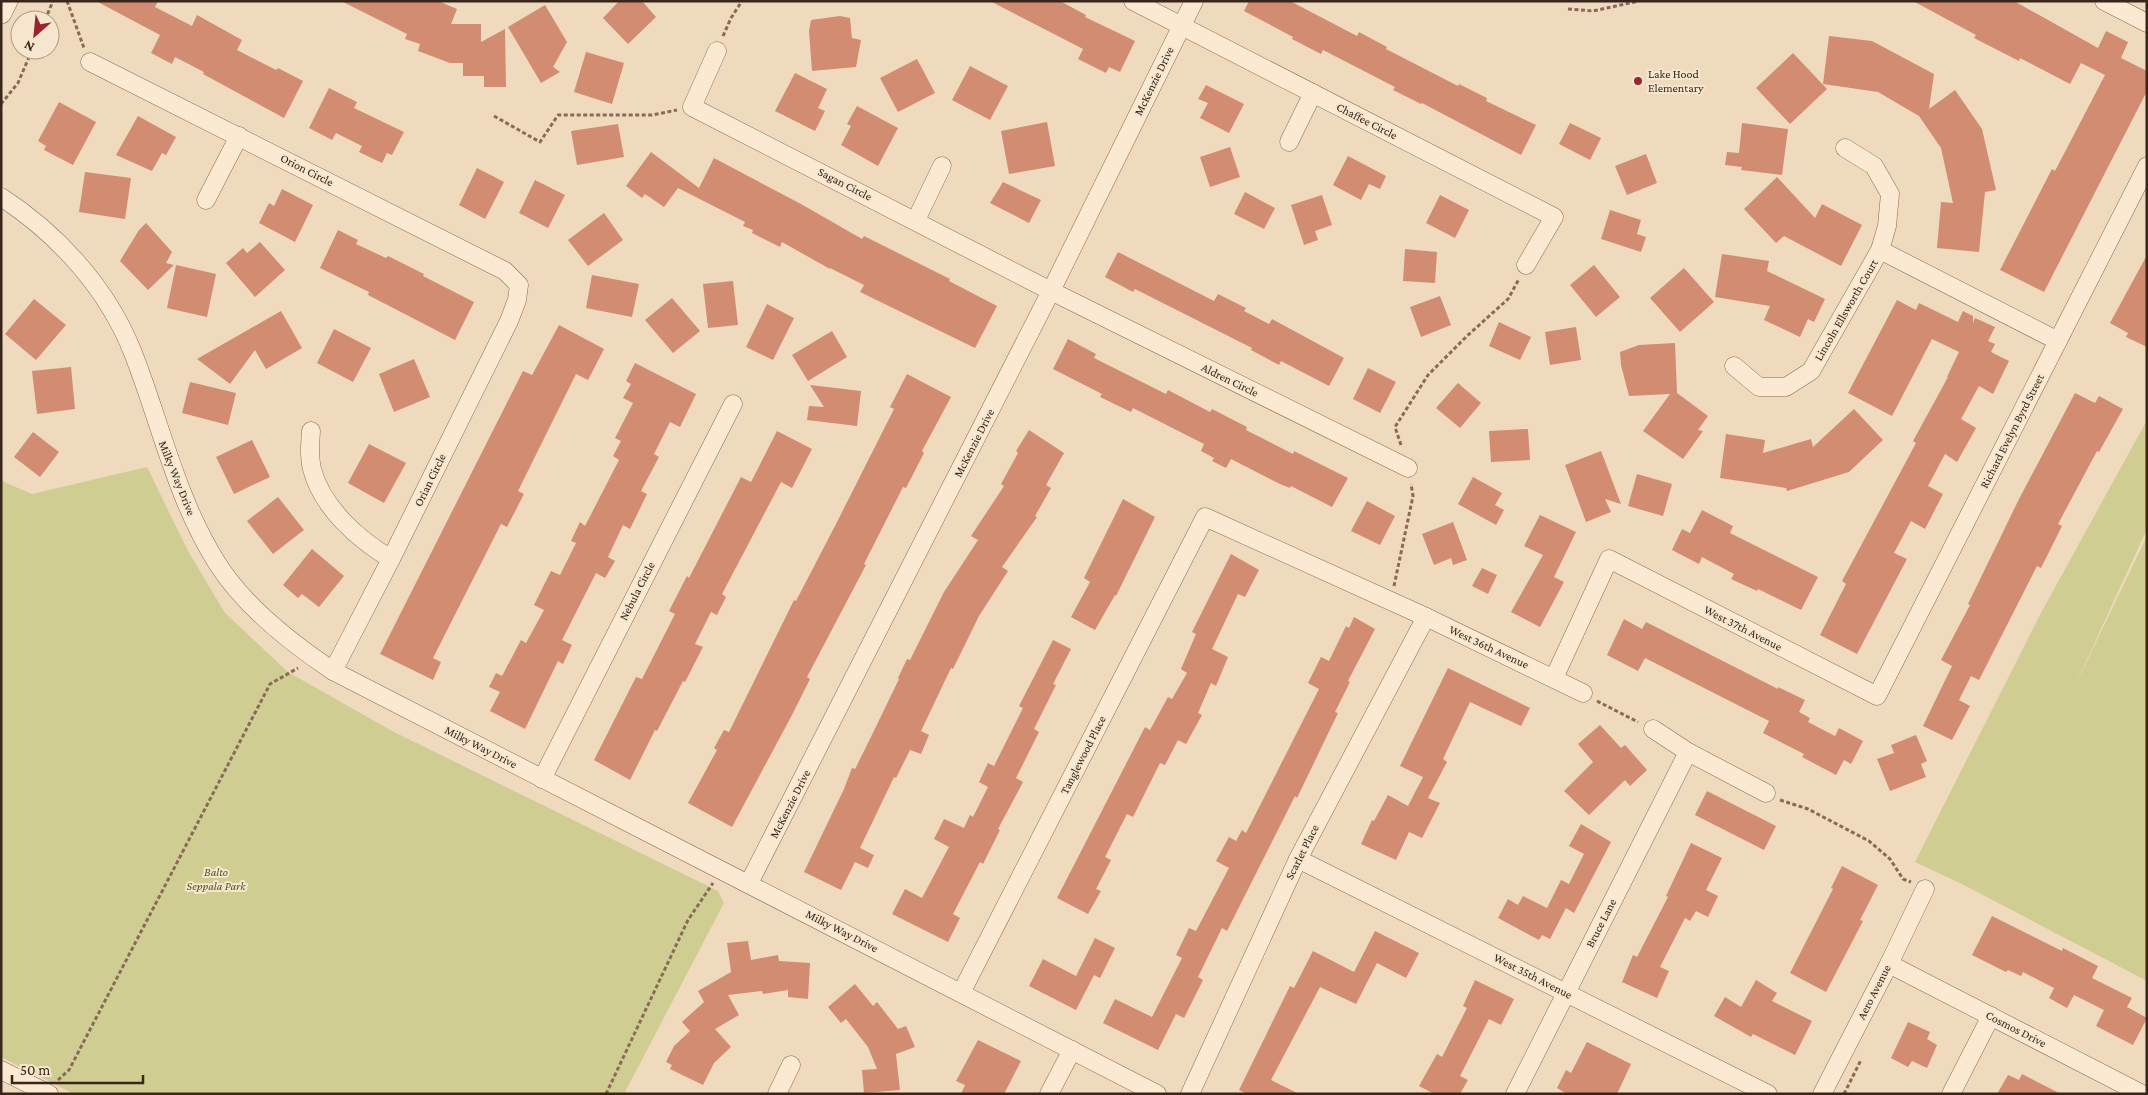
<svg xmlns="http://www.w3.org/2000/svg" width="2148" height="1095" font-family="'Crimson Pro',serif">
<rect width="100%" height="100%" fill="#f0dabe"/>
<g fill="#cfcd92">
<polygon points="2147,420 2147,529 2072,692 2147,536 2147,981 1962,884 1915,862 2042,611"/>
<polygon points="147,467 188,551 225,613 288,672 392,731 718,891 724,903 624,1094 74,1094 1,1057 1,476 4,482 32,494"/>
</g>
<g fill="#d18c72">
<polygon points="96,1 158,1 155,7 192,26 197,15 242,40 237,50 276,70 278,68 303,81 284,118 203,74 204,72 175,57 172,64 151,53 160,35"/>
<polygon points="341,1 438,1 457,9 451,24 481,24 481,42 505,29 506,87 484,87 484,76 463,76 463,63 450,63 418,51 420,44 405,39 407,34"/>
<polygon points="619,1 642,1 656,17 628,44 603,18"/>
<polygon points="990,1 1060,1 1086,15 1085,17 1135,41 1120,72 1109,67 1106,73 1078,59 1083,49"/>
<polygon points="1249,1 1290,1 1357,36 1359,32 1387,47 1386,49 1458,86 1459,84 1487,98 1486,101 1536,125 1521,155 1422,103 1421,104 1393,90 1395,87 1323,50 1321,54 1292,39 1293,37 1244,11"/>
<polygon points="1913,1 2014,1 2098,48 2106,31 2128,42 2121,58 2147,71 2147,91 2044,292 2000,270 2052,169 2055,171 2105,75 2081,63 2070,84 2020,58 2019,61 1974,38 1976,35"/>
<polygon points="545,5 567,42 553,67 560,72 541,83 508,27"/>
<polygon points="840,16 850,18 852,38 861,40 856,67 812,71 809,31 811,20"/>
<polygon points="1829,36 1872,41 1934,74 1929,109 1955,90 1982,129 1996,190 1985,192 1979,252 1937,248 1941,202 1953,203 1941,148 1919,116 1878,92 1823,84"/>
<polygon points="586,52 624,63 612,104 574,92"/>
<polygon points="1793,53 1827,89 1790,124 1756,88"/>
<polygon points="917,59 935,93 898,112 880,78"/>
<polygon points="970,66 1008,86 990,120 952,100"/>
<polygon points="795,73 827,89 818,108 825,111 815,131 775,111"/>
<polygon points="1206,85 1244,104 1229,133 1200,118 1208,103 1198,99"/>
<polygon points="329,88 357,102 354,108 404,132 392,155 387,153 382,163 359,152 362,146 336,133 332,140 309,128"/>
<polygon points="59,102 96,122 73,165 44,150 46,146 38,141"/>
<polygon points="857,106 898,128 878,166 841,145 851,126 847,124"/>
<polygon points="138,116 176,137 166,155 162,153 152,171 116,155"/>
<polygon points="1047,122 1055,166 1009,174 1001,131"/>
<polygon points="1570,123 1601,138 1590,160 1559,144"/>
<polygon points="1742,123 1788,129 1782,175 1741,170 1742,167 1725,165 1727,152 1739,153"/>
<polygon points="618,124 624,157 577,165 571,131"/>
<polygon points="1230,147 1240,177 1210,187 1200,157"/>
<polygon points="651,152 699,188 714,158 801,204 862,239 864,236 950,279 949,281 997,306 975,348 860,292 864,285 830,268 830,269 782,242 780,247 752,233 753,230 743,226 745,222 678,188 664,207 645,194 642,198 626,186"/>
<polygon points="1646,154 1657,183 1627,195 1615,166"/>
<polygon points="1348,156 1386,176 1380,189 1369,184 1361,200 1333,185"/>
<polygon points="477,168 504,182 485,219 459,205"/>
<polygon points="85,172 131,178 125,219 79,212"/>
<polygon points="1777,177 1815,218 1822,204 1862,225 1841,266 1784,236 1776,243 1744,209"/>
<polygon points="535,180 565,195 548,228 519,213"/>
<polygon points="1003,182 1041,200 1029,223 990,203"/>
<polygon points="282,189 313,205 295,242 259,223 269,203 274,206"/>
<polygon points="1245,192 1275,208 1264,229 1234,214"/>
<polygon points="1322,195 1332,225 1315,231 1318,240 1304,245 1291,205"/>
<polygon points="1440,195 1469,210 1455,238 1426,223"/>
<polygon points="1610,210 1641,220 1637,234 1646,237 1641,252 1601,239"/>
<polygon points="604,213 623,240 588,266 568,240"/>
<polygon points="146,223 172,252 166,263 174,265 148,290 120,261 139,230"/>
<polygon points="338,230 358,240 356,244 386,258 388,256 424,274 423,276 474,302 455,340 368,295 369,292 320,268"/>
<polygon points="260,242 285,270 255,297 226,263 243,248 247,253"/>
<polygon points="1405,249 1437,252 1435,283 1403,281"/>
<polygon points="1118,252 1214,301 1218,294 1246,308 1244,311 1269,324 1272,319 1344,358 1329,386 1281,361 1279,365 1251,350 1252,348 1135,289 1133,292 1105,277"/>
<polygon points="1722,254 1769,261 1767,271 1825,299 1814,322 1808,319 1800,337 1764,320 1770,306 1715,297"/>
<polygon points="2147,255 2147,347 2126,337 2128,333 2110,323"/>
<polygon points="176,265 216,274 207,317 167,308"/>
<polygon points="1594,265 1620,297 1596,317 1570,285"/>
<polygon points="1684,268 1714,302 1680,332 1650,298"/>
<polygon points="592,275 639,284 632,317 586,308"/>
<polygon points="733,281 738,325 708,328 703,284"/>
<polygon points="1440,296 1451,325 1421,337 1410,307"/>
<polygon points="672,298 700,331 673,353 645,320"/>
<polygon points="34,299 66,325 36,360 5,334"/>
<polygon points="1897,300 1916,310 1919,303 1958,322 1963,311 1973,316 1973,323 1975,318 1995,327 1988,341 1995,344 1991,352 2009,361 1993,394 1979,386 1961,419 1976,428 1957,462 1945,454 1928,486 1943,494 1925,529 1911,521 1894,553 1907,559 1857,654 1820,635 1846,584 1842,581 1916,443 1913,441 1948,377 1947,377 1959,352 1932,339 1892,416 1848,393"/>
<polygon points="767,304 794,318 773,360 746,347"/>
<polygon points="281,311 302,348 266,369 255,350 230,384 197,359"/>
<polygon points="1499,322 1531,337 1520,360 1489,346"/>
<polygon points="559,325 604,349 588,380 576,374 518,491 524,494 507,527 501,524 433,658 441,662 433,680 380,654 523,371 532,375"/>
<polygon points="1576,327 1581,360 1550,365 1545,332"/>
<polygon points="334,329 371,348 353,382 317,363"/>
<polygon points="832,331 847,357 808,381 792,355"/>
<polygon points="1068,339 1096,354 1094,358 1166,394 1168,390 1210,412 1212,409 1247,427 1246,430 1293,454 1294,451 1348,478 1332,507 1291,486 1290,488 1280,484 1231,459 1226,468 1212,461 1214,458 1201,451 1204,444 1133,408 1131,412 1100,397 1102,394 1053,369"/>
<polygon points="1675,343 1677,393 1708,416 1698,430 1703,431 1683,459 1643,431 1670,394 1629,396 1621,365 1620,352 1639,345"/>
<polygon points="414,359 430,397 394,412 379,374"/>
<polygon points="635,363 696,394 680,427 670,422 654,454 659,457 641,491 647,494 630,529 623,525 608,557 615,561 605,578 596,573 562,640 572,645 563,664 558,661 525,729 490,711 500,692 489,687 496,673 502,676 521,640 526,643 544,610 534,605 551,571 560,575 576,543 571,541 580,522 585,526 619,460 613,456 621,441 615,438 633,403 623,398 631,384 626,381"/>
<polygon points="71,367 75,409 37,414 32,371"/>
<polygon points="1368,368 1396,382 1380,413 1353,399"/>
<polygon points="907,374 951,397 922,451 924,453 906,488 903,487 864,564 866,565 807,677 810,679 792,715 732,827 688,803 717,750 714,748 724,730 729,732 794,600 796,601 836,524 894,409 890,407"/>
<polygon points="190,382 236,393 228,425 182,413"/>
<polygon points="1458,383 1481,403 1460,428 1436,408"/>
<polygon points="810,385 861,391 857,426 807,420 809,406 824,407"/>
<polygon points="2075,393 2095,403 2099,396 2123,409 2099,452 2097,451 2058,524 2062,526 2041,568 2037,566 1979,680 1971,676 1959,700 1970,706 1952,740 1923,726 1952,666 1941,660 1970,605 1968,604 2019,499"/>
<polygon points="1854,409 1883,440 1849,472 1787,491 1786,488 1720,478 1726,434 1765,440 1763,453 1811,439 1813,447"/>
<polygon points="1528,429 1530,460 1491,462 1489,431"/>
<polygon points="1029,430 1064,453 1046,485 1051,488 1035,516 1037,517 1002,567 1008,571 979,616 953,669 951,668 921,731 929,735 921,754 910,750 896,778 894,777 860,848 874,855 868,868 855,862 841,890 804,872 844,789 852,768 855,769 869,741 899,679 898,678 907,659 910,660 944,592 978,540 971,536 1004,486 1001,484 1018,453 1016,451"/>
<polygon points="777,431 812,449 792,488 781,482 722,594 726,597 717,615 711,612 695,644 703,647 685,682 683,681 657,731 655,730 630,780 594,760 636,677 642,679 675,614 669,611 687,576 689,578 741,477 751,482"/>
<polygon points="33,432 59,452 40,477 14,457"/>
<polygon points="252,440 270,477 234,494 216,457"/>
<polygon points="369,444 406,463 384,503 348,483"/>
<polygon points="1601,451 1621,504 1605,499 1611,512 1586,522 1565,465"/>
<polygon points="1637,474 1672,484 1663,516 1628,506"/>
<polygon points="1473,477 1502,493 1495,505 1504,510 1496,525 1458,504"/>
<polygon points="278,497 304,530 273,554 247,521"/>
<polygon points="1123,499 1155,517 1116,596 1115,595 1095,630 1071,617 1090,582 1084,578"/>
<polygon points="1367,501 1395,516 1380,545 1351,531"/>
<polygon points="1702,510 1733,526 1730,533 1818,577 1801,610 1758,589 1757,591 1731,579 1734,574 1702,557 1699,564 1672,550 1682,529 1690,533"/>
<polygon points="1540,515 1576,532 1554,577 1564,582 1540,627 1511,612 1543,555 1524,546"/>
<polygon points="1453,522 1467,560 1453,565 1451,558 1434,565 1422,534"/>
<polygon points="312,549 344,576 319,607 302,594 298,598 283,585"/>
<polygon points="1231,554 1259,570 1245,597 1238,594 1212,649 1228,657 1216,686 1211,683 1198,713 1202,715 1186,744 1178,740 1165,765 1160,763 1133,817 1127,814 1105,857 1111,860 1096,889 1101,891 1088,914 1057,898 1145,727 1150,730 1168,697 1172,699 1187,673 1181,669 1196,634 1192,632"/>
<polygon points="1482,568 1497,575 1488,594 1472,586"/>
<polygon points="1354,617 1375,629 1348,681 1350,682 1335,712 1338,713 1297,798 1295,796 1227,931 1222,928 1198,977 1203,980 1184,1018 1176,1014 1158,1050 1103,1023 1115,999 1152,1017 1182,958 1176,955 1189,928 1196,931 1229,868 1216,861 1229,837 1236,841 1242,830 1246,833 1319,689 1308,683 1321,657 1329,661 1346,626 1349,628"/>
<polygon points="1624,619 1642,629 1646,622 1778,689 1778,687 1805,700 1799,712 1810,718 1808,722 1835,736 1839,728 1863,741 1851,764 1844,760 1836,775 1802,757 1804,754 1763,733 1769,721 1645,658 1638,671 1607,655"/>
<polygon points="1053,640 1071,649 1053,684 1056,685 1034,729 1039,732 1016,778 1023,782 998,829 1000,830 983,864 980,862 953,914 960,918 948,942 892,914 905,889 922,898 949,847 934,839 944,819 964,828 970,815 973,817 988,787 979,782 988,763 994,766 1023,708 1019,706"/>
<polygon points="1448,668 1530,708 1521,726 1470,702 1443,759 1447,762 1428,798 1440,803 1422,838 1409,832 1396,860 1361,844 1372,820 1374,821 1388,795 1408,806 1423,777 1400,766"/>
<polygon points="1600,725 1621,748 1625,745 1647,770 1630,786 1625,780 1589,815 1564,791 1593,762 1578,744"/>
<polygon points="1916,735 1927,761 1921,764 1926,777 1890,791 1877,759 1894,753 1891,745"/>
<polygon points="1707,791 1776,826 1764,850 1695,815"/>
<polygon points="1581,824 1611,842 1574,913 1566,908 1550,939 1542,935 1539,940 1498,918 1508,899 1518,905 1523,896 1547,908 1561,880 1569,884 1584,854 1569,846"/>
<polygon points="1691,843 1722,858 1706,890 1718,896 1708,917 1696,911 1690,921 1685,918 1660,967 1669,971 1657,998 1622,982 1633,955 1637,957 1668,897 1666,896"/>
<polygon points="1842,866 1878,885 1860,920 1863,921 1826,992 1790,973 1833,889 1831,888"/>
<polygon points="1992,916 2062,951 2063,948 2098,966 2092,978 2132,998 2127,1007 2147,1018 2133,1045 2096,1026 2104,1010 2074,995 2067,1008 2049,998 2054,988 2023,972 2021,976 2008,970 2006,972 1972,955"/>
<polygon points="1375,931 1419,953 1406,978 1377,963 1356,1004 1320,987 1271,1080 1299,1094 1247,1094 1239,1090 1290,986 1294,988 1313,951 1354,972"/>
<polygon points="1095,938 1115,948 1100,978 1094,975 1076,1010 1029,986 1043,959 1076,976"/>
<polygon points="748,941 751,960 778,955 779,961 810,963 808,999 788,997 788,990 763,994 762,991 728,995 739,1015 715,1029 731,1047 714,1063 703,1085 670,1069 672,1065 666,1062 674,1046 690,1031 682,1022 704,1002 698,991 731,972 727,943"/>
<polygon points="1475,980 1514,999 1501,1025 1489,1019 1460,1076 1468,1080 1460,1094 1434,1094 1419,1086 1437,1054 1442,1057 1467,1008 1463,1006"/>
<polygon points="1756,980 1777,993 1772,1001 1812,1021 1795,1055 1753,1034 1751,1037 1714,1016 1725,997 1741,1007"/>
<polygon points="855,984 873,1006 877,1002 898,1029 906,1026 915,1047 896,1054 900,1090 864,1093 862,1070 877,1069 868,1047 846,1019 841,1023 828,1007"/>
<polygon points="1908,1022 1930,1032 1927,1039 1937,1045 1927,1068 1912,1061 1908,1067 1891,1058"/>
<polygon points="978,1040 1021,1061 1004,1094 961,1094 965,1085 956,1081"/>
<polygon points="1587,1042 1631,1064 1617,1094 1567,1094 1557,1088 1566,1070 1571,1073"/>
<polygon points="2022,1074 2061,1094 1997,1094 2008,1075 2019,1080"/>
</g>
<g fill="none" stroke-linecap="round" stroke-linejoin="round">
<defs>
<g id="minor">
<polyline points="1133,1 1554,217 1526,265"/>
<polyline points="2104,1 2147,23"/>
<polyline points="717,51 692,107 1051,291 1408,468"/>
<polyline points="90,62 505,271 519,285 517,300 509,321 391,559 333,671"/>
<polyline points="1289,142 1313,93"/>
<path d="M1,197C58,234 108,289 133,353C161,424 176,498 217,563C244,606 291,643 333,671L1157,1094"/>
<polyline points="206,200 239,136"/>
<polyline points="916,220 942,166"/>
<polyline points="1880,250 2058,341"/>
<polyline points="1734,366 1759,387 1786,387 1811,371 1880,250 1887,226 1890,194 1874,166 1845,148"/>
<path d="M311,431C310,444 309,457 312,469C322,508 359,540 391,559"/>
<polyline points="1554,678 1609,559 1877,696 2147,166"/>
<polyline points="1653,729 1688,752 1766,793"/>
<polyline points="542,779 733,404"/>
<polyline points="1298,859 1768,1094"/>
<polyline points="749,883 1051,291 1194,1"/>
<polyline points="1889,964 2142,1094"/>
<polyline points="961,993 1205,517 1426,617 1583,693"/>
<polyline points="1,1070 49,1094"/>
<polyline points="777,1094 791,1065"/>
<polyline points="1049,1094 1072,1050"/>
<polyline points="1190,1094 1298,859 1426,617"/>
<polyline points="1515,1094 1688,752"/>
<polyline points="1822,1094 1889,964 1925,889"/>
<polyline points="1951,1094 1991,1016"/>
</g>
<polyline id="tertiary" points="1,13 7,1"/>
</defs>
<use href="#minor" stroke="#8a6a56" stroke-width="19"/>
<use href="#tertiary" stroke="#8a6a56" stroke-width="22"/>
<g stroke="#8a6a56" stroke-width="3" stroke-dasharray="4 2.5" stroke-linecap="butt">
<polyline points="67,1 84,48"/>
<polyline points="1568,9 1593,11 1639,1"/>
<polyline points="45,20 53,1"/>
<polyline points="723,36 731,18 742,1"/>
<polyline points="1,104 18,83 32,50"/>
<polyline points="494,116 540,142 558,115 652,115 677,110"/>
<polyline points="1401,445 1395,427 1428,375 1467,336 1508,299 1519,279"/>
<polyline points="1394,586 1413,496 1411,484"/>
<polyline points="1597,701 1638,722"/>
<polyline points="1780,800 1808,809 1869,841 1890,859 1903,879 1911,882"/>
<polyline points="58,1080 69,1070 270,684 298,668"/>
<polyline points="606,1094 688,920 713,883"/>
<polyline points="1844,1094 1861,1060"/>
</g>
<use href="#minor" stroke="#fbe9d2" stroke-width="18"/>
<use href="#tertiary" stroke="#fbe9d2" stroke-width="21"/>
</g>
<circle fill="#9c2234" stroke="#f7e6ce" stroke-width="2" cx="1638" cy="81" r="5"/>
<g text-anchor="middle" stroke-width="4" stroke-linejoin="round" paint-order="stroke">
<g font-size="12" fill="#38251b" stroke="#f7e6ce" text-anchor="start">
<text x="1648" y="78">Lake Hood<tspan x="1648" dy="14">Elementary</tspan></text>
</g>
<g font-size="12" fill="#38251b" stroke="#f7e6ce">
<text transform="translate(1154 81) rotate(-64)" y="4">McKenzie Drive</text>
<text transform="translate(1367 121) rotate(27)" y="4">Chaffee Circle</text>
<text transform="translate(307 170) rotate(27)" y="4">Orion Circle</text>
<text transform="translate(845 184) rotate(27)" y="4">Sagan Circle</text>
<text transform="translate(1846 310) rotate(-60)" y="4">Lincoln Ellsworth Court</text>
<text transform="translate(1230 380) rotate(26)" y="4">Aldren Circle</text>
<text transform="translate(2012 431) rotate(-63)" y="4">Richard Evelyn Byrd Street</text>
<text transform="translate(974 443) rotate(-63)" y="4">McKenzie Drive</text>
<text transform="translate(177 478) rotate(68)" y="4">Milky Way Drive</text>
<text transform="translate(430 480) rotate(-64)" y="4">Orian Circle</text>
<text transform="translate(637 591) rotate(-63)" y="4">Nebula Circle</text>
<text transform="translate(1743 628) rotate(27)" y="4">West 37th Avenue</text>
<text transform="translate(1489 647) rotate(25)" y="4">West 36th Avenue</text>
<text transform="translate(481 747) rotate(27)" y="4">Milky Way Drive</text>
<text transform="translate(1083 755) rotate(-63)" y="4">Tanglewood Place</text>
<text transform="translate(790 804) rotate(-63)" y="4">McKenzie Drive</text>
<text transform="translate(1302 852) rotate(-63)" y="4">Scarlet Place</text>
<text transform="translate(1601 923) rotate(-63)" y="4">Bruce Lane</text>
<text transform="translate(842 931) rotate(27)" y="4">Milky Way Drive</text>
<text transform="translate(1533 976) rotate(27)" y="4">West 35th Avenue</text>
<text transform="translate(1874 992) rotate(-63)" y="4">Aero Avenue</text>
<text transform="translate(2016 1029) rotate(27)" y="4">Cosmos Drive</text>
</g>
<g font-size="12" font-style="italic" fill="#505621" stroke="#f7e6ce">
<text x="216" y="876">Balto<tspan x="216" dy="14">Seppala Park</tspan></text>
</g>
</g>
<rect width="2148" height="1095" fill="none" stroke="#38251b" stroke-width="5"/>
<g transform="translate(35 35) rotate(207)"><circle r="24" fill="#f7e6ce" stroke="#ab9986"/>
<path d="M0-4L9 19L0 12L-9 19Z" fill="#9c2234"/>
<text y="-8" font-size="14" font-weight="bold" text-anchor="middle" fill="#38251b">N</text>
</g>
<path d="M12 1075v8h131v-8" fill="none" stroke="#38251b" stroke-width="2.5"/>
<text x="20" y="1075" font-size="15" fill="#38251b" stroke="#f7e6ce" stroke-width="4" paint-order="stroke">50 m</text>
</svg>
